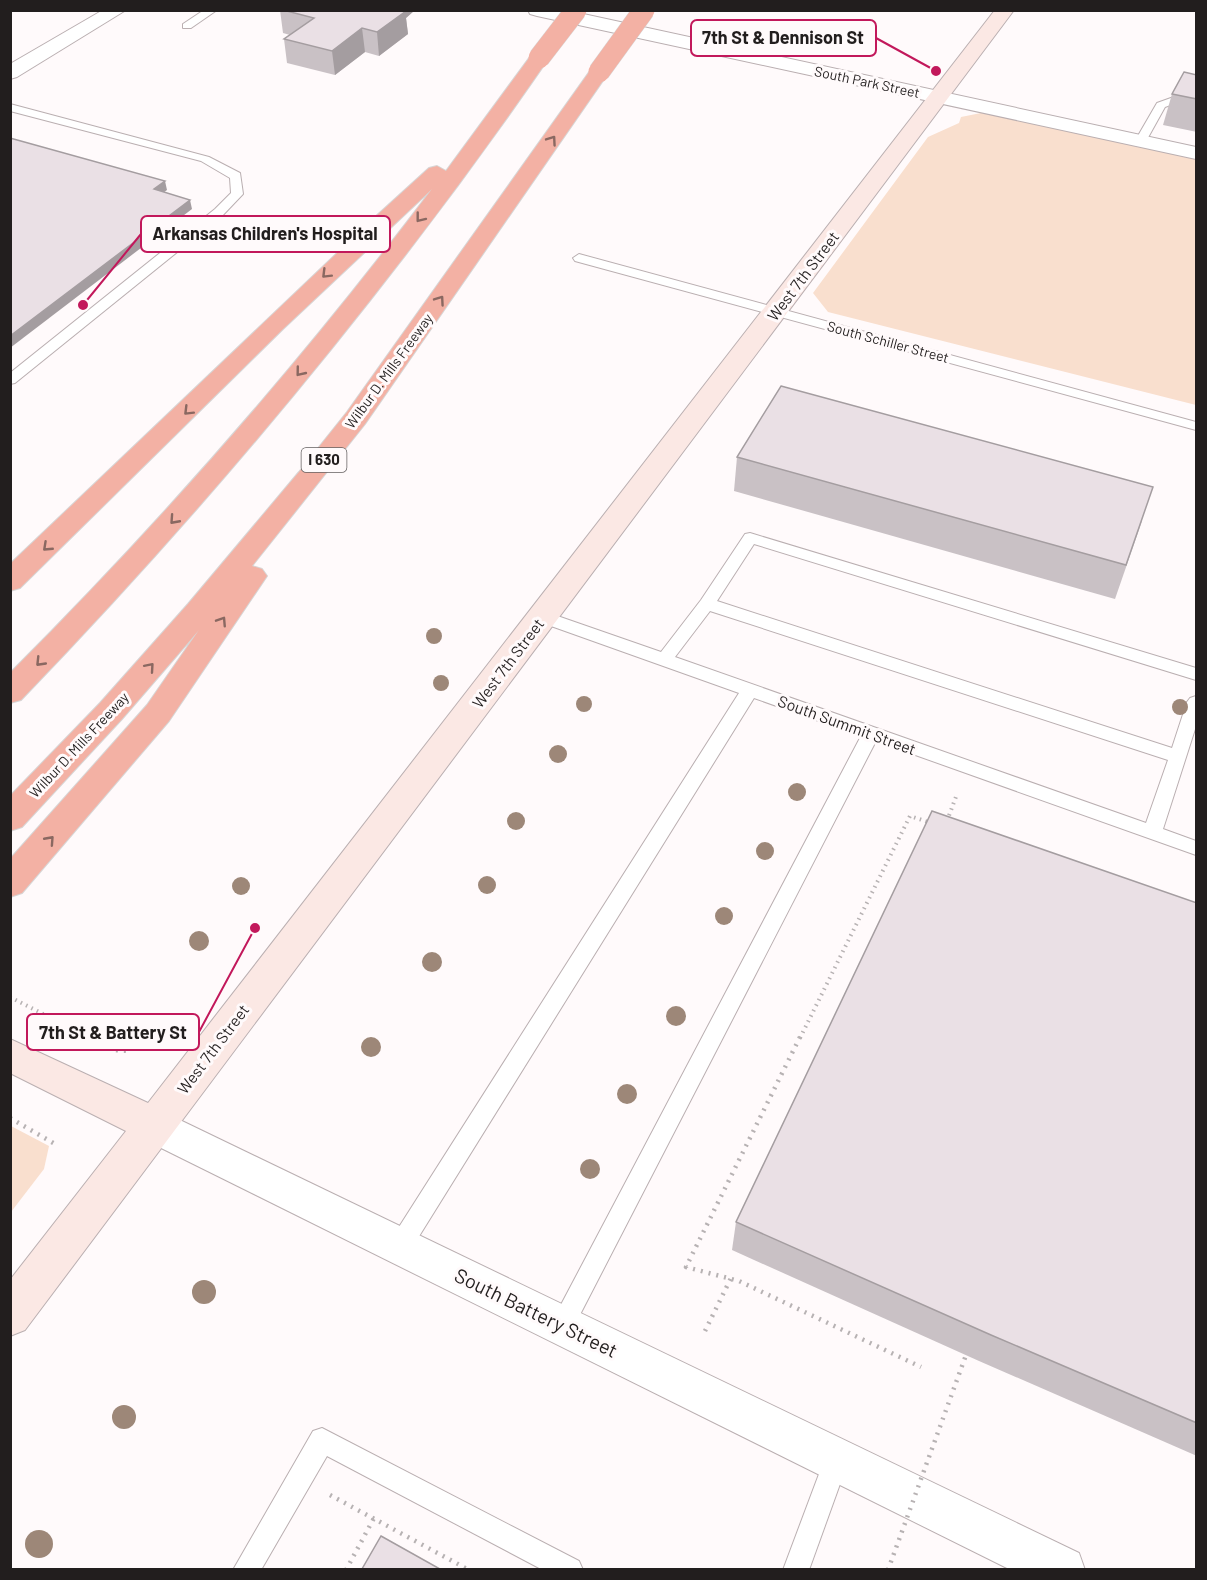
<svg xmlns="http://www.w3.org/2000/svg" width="1207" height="1580" font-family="Barlow,sans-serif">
<rect width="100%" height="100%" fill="#fffafb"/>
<g fill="#f9dfce">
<polygon points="986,112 1196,157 1196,405 828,312 813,293 928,137 959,123 961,117"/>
<polygon points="11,1126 49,1146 44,1169 11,1212"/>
</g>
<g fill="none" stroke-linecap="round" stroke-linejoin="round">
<defs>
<g id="lane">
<polygon points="204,10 217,10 191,28 183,28 183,24"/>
<polygon points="1196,89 1196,96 1165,107 1145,143 1137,143 1135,141 1157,103"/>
<polygon points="10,104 209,157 240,173 243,194 223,215 15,383 10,384 10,373 215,209 231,193 230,178 201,161 10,111"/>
<polygon points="579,254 1196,422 1196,430 575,261 573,258"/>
<path d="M750,533L1196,668V680L754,544L717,601L1172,748L1187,702L1190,698L1196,696V726L1163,829L1196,841V855L876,741L570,1334L562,1337L554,1334L550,1326L554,1318L861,736L754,698L408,1254L400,1257L392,1254L389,1246L392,1238L739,693L537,621L535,617L537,613L543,611L661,652L701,600L745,534ZM710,611L1168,760L1146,823L675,657Z"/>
<polygon points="322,1428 579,1561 583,1570 543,1570 327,1456 261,1570 233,1570 313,1431"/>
<polygon points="837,1447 846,1450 849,1459 809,1570 783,1570 828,1450"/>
</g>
<g id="street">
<polygon points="103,10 126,10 17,77 10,79 10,64"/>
<polygon points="528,10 565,10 1196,147 1196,159 537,16 530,14"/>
<polygon points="155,1108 1079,1553 1085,1570 1011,1570 141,1138 135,1126 141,1114"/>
</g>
<polygon id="secondary" points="995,10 1014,10 25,1330 10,1336 10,1280 126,1131 10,1073 10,1039 148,1103"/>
<g id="highway">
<path d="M539,52L546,54L549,58C391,287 214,500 21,700L10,703V673C162,521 303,360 432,189L283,329L20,588L10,591V564L374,218L429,168L437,166L446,171L532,54Z"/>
<polygon points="599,66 606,68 609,72 365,424 252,566 262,569 267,576 169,721 22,893 10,897 10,859 147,705 199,630 122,719 22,827 10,831 10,796 100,703 188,604 299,472 347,412 592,68"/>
</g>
</defs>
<use href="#lane" stroke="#baafb1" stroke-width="2"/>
<use href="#street" stroke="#baafb1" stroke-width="2"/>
<use href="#secondary" stroke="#baafb1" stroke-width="2"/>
<use href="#highway" stroke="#d7d6d6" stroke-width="2"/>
<g stroke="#b7b2b3" stroke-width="4" stroke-dasharray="1.5 4.5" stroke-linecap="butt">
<polyline points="947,821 957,794"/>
<polyline points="10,997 90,1038"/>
<polyline points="800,1038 910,816 931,823"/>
</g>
<g stroke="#b7b2b3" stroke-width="4.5" stroke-dasharray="2 6" stroke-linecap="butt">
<polyline points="87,1037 113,1050 130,1051"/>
<polyline points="800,1037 686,1267 739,1281 921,1367"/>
<polyline points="10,1118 55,1144"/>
<polyline points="705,1331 731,1278"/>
<polyline points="330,1495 469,1570"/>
<polyline points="346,1570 374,1518"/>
</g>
<use href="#lane" fill="#fff" fill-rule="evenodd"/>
<use href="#street" fill="#fff" fill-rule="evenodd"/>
<use href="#secondary" fill="#fbe8e4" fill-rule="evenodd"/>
<use href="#highway" fill="#f3b1a4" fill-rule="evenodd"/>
<defs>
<g id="highway-bridge">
<polyline points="539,58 576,10"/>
<polyline points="599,72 644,10"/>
</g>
</defs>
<use href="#highway-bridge" stroke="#d7d6d6" stroke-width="22" stroke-linecap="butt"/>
<polyline stroke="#b7b2b3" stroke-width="4.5" stroke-dasharray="2 6" stroke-linecap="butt" points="888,1570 966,1355"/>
<use href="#highway-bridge" stroke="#f3b1a4" stroke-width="21"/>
</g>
<g fill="#9d8778">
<circle cx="434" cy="636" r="8"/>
<circle cx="441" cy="683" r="8"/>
<circle cx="584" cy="704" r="8"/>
<circle cx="1180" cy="707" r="8"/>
<circle cx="558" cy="754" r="9"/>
<circle cx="797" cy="792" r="9"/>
<circle cx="516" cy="821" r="9"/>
<circle cx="765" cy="851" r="9"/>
<circle cx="487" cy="885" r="9"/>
<circle cx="241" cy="886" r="9"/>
<circle cx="724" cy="916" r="9"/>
<circle cx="199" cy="941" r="10"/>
<circle cx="432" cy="962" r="10"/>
<circle cx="676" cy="1016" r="10"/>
<circle cx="371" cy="1047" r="10"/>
<circle cx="627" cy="1094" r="10"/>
<circle cx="590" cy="1169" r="10"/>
<circle cx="204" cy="1292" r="12"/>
<circle cx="124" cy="1417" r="12"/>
<circle cx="39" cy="1544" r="14"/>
</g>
<g fill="#c9c1c5">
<polygon points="280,10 415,10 406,18 408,34 379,56 365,52 335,75 287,63 284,39 290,35 283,33"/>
<polygon points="1197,75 1197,132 1163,125 1172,94"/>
<polygon points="737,457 1142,521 1115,599 734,491"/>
<polygon points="1197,903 1197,1456 979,1361 732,1250 736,1222"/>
</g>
<g fill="#a49da0">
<polygon points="387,10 415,10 406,18 408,34 379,56 377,32"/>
<polygon points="362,28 365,52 335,75 332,51"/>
<polygon points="165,181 167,190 156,198 154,189"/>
<polygon points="190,200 192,209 10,348 10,336"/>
</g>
<g fill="#eae0e5" stroke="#a49da0" stroke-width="1.5">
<polygon points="283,10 404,10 406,11 377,32 362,28 332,51 284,39 314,18"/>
<polygon points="1184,72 1197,75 1197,99 1172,94"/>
<polygon points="10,138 165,181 154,189 190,200 10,336"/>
<polygon points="781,386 1153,487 1126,565 737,457"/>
<polygon points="932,811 1197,903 1197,1423 991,1335 736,1222"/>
<polygon points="381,1536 440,1569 362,1569"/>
</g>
<defs><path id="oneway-chevron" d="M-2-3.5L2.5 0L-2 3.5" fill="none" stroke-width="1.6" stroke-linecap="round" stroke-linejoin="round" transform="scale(1.5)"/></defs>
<g stroke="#8a6861">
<use href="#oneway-chevron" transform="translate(552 140) rotate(-55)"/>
<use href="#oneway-chevron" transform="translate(420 218) rotate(128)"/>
<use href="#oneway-chevron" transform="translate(326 274) rotate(135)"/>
<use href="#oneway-chevron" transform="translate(440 300) rotate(-55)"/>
<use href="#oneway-chevron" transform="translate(300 372) rotate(129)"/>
<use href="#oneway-chevron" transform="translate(188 411) rotate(135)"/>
<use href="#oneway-chevron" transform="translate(174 520) rotate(132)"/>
<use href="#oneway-chevron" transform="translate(47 547) rotate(137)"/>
<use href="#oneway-chevron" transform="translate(222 621) rotate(-57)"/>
<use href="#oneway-chevron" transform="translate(40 662) rotate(134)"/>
<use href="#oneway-chevron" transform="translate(150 667) rotate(-49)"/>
<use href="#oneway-chevron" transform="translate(50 840) rotate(-48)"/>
</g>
<g text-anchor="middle" stroke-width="6" stroke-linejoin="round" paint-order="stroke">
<g font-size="14" fill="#221e1e" stroke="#fffafb">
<text transform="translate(867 82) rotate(12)" y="5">South Park Street</text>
<text transform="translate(888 342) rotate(15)" y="5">South Schiller Street</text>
<text transform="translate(389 371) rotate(-54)" y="5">Wilbur D. Mills Freeway</text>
<text transform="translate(79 745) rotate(-47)" y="5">Wilbur D. Mills Freeway</text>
</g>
<rect fill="#fffafb" stroke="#646060" stroke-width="1.5" x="301.5" y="448" width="45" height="24" rx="4.5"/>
<g font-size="15" font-weight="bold" fill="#221e1e">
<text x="324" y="465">I 630</text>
</g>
<g font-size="16" fill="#221e1e" stroke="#fffafb">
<text transform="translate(803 276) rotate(-53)" y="6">West 7th Street</text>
<text transform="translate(508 663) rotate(-53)" y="6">West 7th Street</text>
<text transform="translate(847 725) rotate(20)" y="6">South Summit Street</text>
<text transform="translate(213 1049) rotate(-53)" y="6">West 7th Street</text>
</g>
<g font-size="20" fill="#221e1e" stroke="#fffafb">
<text transform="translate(536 1313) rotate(26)" y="7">South Battery Street</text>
</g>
</g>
<path fill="none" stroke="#c2185b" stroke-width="2" d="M936 71L876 38M83 305L141 234M255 928L199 1032"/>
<g fill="#c2185b" stroke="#fffafb" stroke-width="2">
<circle cx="936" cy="71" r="6"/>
<circle cx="83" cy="305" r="6"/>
<circle cx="255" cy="928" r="6"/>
</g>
<g fill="#fffafb" stroke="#c2185b" stroke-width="2">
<rect x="691" y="20" width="185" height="36" rx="6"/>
<rect x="141" y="216" width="249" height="36" rx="6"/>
<rect x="27" y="1014" width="172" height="36" rx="6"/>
</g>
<g font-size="18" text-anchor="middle" font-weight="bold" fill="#221e1e">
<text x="783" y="44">7th St &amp; Dennison St</text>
<text x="265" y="240">Arkansas Children's Hospital</text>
<text x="113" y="1039">7th St &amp; Battery St</text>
</g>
<rect width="1207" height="1580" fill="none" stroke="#221e1e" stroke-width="24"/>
</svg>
